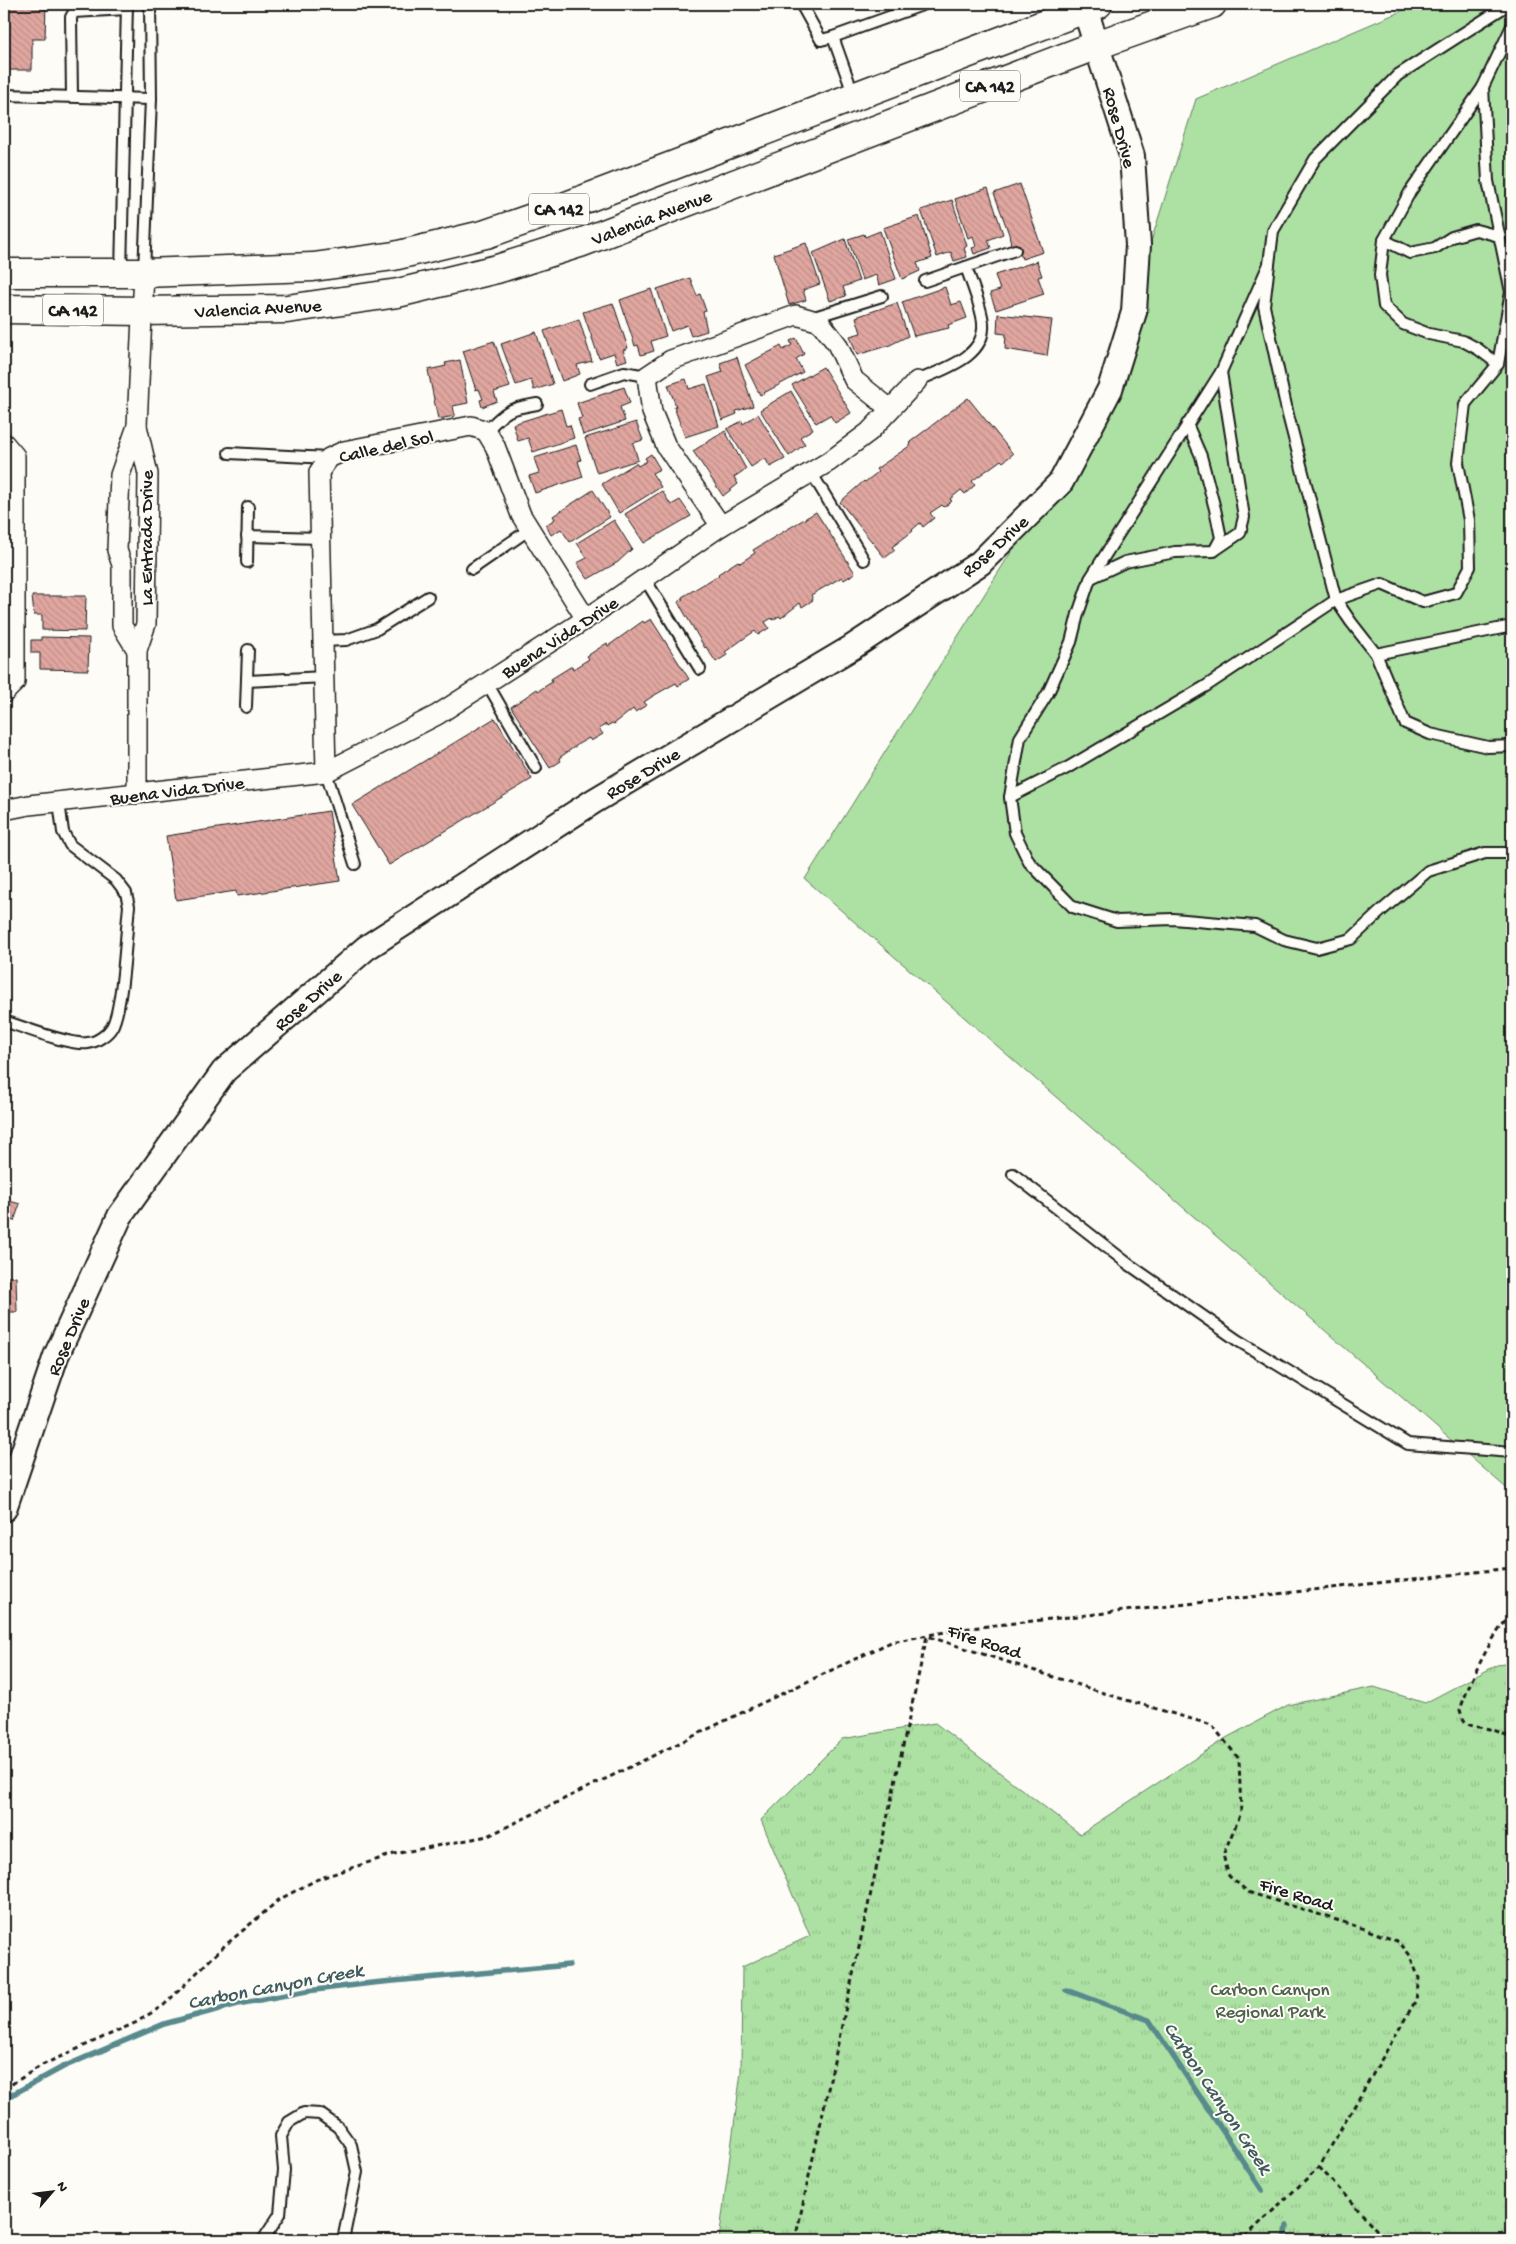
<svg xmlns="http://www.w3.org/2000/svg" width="1516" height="2244" font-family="'Gochi Hand',sans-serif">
<defs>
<pattern id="park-tufts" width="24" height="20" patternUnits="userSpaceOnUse" patternTransform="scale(1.25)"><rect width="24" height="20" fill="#ade1a3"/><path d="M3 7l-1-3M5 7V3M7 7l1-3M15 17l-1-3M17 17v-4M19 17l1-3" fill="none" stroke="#94c08c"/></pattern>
<pattern id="building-back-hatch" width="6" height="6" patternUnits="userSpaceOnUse" patternTransform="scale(1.25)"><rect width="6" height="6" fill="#e0a6a0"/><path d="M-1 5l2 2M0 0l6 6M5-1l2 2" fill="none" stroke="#c08e89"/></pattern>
</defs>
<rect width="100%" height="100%" fill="#fdfcf7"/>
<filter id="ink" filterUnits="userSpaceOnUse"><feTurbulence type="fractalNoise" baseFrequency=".02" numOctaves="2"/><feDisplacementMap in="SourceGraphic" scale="10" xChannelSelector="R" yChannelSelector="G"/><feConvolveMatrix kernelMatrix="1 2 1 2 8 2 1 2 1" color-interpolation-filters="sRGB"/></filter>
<g filter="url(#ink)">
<polygon fill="#ade1a3" stroke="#647e60" points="1418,4 1512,4 1512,1493 805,879 1095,419 1196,99"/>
<polygon fill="url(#park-tufts)" stroke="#647e60" points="1512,1663 1512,2240 719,2240 741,2072 742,1967 810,1936 761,1820 842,1739 935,1723 1080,1834 1226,1738 1288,1705 1374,1687 1425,1703 1497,1665"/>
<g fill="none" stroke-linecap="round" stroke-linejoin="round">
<g stroke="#58898c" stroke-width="5.5">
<polyline points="1066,1990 1149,2020 1262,2190"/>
<polyline points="4,2099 63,2067 164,2024 238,2004 307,1991 372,1983 569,1965"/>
<polyline points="1285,2240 1287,2226"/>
</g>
</g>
<g fill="url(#building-back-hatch)" stroke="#1c1c1c">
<polygon points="4,4 46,4 45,39 32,39 32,70 4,70"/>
<polygon points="1020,184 1043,252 1022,259 1017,244 1011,245 1009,234 994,193"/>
<polygon points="988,188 1003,234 988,240 991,248 974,254 972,248 976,247 973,236 968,238 955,199"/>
<polygon points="952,200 967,246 964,248 967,257 954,261 951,252 937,257 921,210"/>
<polygon points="919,216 932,258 917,263 920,271 902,279 883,228"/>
<polygon points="880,231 896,279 879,285 876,275 862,280 848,239 864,234 865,237"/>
<polygon points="845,239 859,281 843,287 846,296 830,301 813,253"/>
<polygon points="806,243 820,284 803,290 806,300 789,305 774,254"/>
<polygon points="1037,261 1042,276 1038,277 1044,294 996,310 990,293 1000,290 995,275"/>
<polygon points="690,278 697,296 700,294 706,311 703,312 707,331 691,336 687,325 671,331 657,289"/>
<polygon points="945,287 951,305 961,302 967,318 948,325 949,328 914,336 902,302"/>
<polygon points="651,289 666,336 651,341 654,351 641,355 638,345 635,346 620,300"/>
<polygon points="613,303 628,348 623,350 627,360 617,363 614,353 599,358 583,312"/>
<polygon points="897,303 908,336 890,345 857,355 850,336 861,333 856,317"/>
<polygon points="998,314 1052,320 1047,356 1005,349 1006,334 997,333"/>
<polygon points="579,319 592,361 577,365 580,374 562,381 544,331"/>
<polygon points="536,332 553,384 534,390 531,380 516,385 501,344"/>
<polygon points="796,338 804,354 796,359 803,372 760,395 745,365 781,346 783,350 792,345 790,341"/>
<polygon points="494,341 510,387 494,392 497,401 482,407 480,400 483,399 479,389 476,390 463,351"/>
<polygon points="737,357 753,406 736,411 737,414 722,420 708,377 723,372 720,363"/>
<polygon points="460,360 468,403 453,406 455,416 438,419 428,370 446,366 445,363"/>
<polygon points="823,367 851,413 835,423 830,415 816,423 792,385"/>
<polygon points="686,379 689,389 706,384 719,426 685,437 674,407 676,406 668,385"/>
<polygon points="624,387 630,403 620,407 625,421 583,435 578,419 582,418 577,403"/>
<polygon points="791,391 813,429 800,437 805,444 789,456 760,410"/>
<polygon points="968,398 1013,454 1003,462 1001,460 972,481 975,485 965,494 961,490 950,499 952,501 944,507 942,505 930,513 934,518 923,527 920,523 912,530 913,531 892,547 895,550 885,558 840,502 864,481 865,482 878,472 876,469 911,445 910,442"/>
<polygon points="561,409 566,426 570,425 574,438 533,452 528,438 518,441 513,424"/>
<polygon points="758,414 785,459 770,467 765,458 751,467 727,429 742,421 743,424"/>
<polygon points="636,422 643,440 633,443 638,460 597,473 585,438"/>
<polygon points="725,431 746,469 734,477 738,484 723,496 693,451"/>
<polygon points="576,445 581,460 578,461 583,477 535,493 529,476 539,473 534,458"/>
<polygon points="651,454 660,469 652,473 661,487 619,513 602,484 636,463 638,466 647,461 645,458"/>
<polygon points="593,490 610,517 570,542 561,529 551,535 546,525 555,519 553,516"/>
<polygon points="662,491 671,505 680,500 691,516 644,543 625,514"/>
<polygon points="816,512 855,573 844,580 842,577 811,595 813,600 802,607 800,603 781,618 779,616 773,620 772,618 765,622 769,628 758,635 755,631 746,637 725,652 727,655 716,662 706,647 705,648 678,602 683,599 682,597 719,575 718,574 738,561 740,563 755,553 753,550"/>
<polygon points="614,520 632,549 618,562 588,579 577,563 587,558 577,543"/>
<polygon points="32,596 86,596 85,631 42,630 42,615 34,615"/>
<polygon points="651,619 689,679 678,686 676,683 653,696 644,702 647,705 635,712 633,709 614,724 612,723 607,726 606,724 599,729 603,734 591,741 589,738 580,743 559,758 561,761 550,768 511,707 537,689 538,691 552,682 551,679 572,666 573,669 589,659 587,656 607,643 608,646 643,621 644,623"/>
<polygon points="41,637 89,638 88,670 40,669 40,653 31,653 31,640 41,640"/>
<polygon points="495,718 532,779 389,865 352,805"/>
<polygon points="329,811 340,881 237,896 236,891 176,900 166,836"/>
<polygon points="4,1196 7,1197 6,1200 20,1204 14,1221 4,1218"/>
<polygon points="4,1277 16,1277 17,1312 4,1312"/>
</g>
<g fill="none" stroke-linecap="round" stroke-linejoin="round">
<defs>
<g id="service">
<polyline points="801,4 821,40 833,37 854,96"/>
<polyline points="1509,4 1398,75 1315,159 1273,231 1264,306 1288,415 1336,600 1351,622 1376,654 1405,723 1430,734 1488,747 1512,746"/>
<polyline points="833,37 925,4"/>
<polyline points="1483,87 1410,192 1384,240 1380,275 1384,306 1403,324 1429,334 1463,341 1478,349 1498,364"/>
<polyline points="4,95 151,99"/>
<polyline points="72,96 71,17 74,12 127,9"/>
<polyline points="1384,240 1410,253 1435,248 1452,237 1476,230 1499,236"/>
<polyline points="1269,264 1221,372 1090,579 1078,614 1071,642 1048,693 1020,738 1010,797 1015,833 1029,862 1073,907 1117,921 1173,919 1255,926 1284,940 1317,948 1351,939 1381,911 1428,871 1485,853 1512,853"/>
<polyline points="144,272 151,99 150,4"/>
<polyline points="121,273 127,4"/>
<polyline points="925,281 1015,250"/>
<polyline points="811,318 882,296"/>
<path d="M917,381C942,369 986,358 983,323C982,308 971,282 966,267"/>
<polyline points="590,384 624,372 647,376"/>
<path d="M486,431C507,410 507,409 537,404"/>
<polyline points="229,453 329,458"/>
<polyline points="811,472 864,560"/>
<polyline points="247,536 321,538"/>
<polyline points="1215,550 1240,533 1244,517 1221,372"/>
<polyline points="247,562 248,507"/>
<polyline points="472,569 530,529"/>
<polyline points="1091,578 1125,562 1175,552 1214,551 1221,538 1215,509 1201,456 1187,424"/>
<polyline points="645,579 700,669"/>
<polyline points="323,641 346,640 377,629 428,597"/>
<polyline points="1376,654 1512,626"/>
<polyline points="247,681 324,677"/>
<polyline points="487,683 536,768"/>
<polyline points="246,707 248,650"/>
<polyline points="326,772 355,864"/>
<polyline points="1010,797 1067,768 1206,686 1336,600 1382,584 1423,602 1456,593 1470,567 1469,520 1458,463 1465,404 1498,364 1511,292 1488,181 1483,87 1512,26"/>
<path d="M4,1021C23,1027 70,1046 88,1043C97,1042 108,1034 112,1027C123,1007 126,932 129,906L126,893L116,880L70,845L63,832L59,802"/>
<polyline points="1013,1174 1127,1263 1237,1340 1408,1444 1512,1452"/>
<polyline points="263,2240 280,2214 284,2170 281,2136 289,2122 304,2113 320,2114 338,2127 351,2145 357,2172 343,2240"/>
</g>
<g id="minor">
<polyline points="137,426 120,475 117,550 122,565 122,626 137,650"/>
<polyline points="4,443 15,456 15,682 4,693"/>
<polyline points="721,526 666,446 652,412 647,376 671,360 796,315 820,322 837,344 854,380 889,408"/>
<polyline points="326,772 319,472 329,458 344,451 471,426 486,431 495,446 521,515 586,619"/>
<polyline points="137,794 137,650 146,624 148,474 137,426 144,273"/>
<polyline points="4,810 29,805 326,772 437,715 586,619 721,526 830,461 869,432 917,381"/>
</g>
<polyline id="tertiary" points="4,1509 56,1356 120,1216 224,1071 366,948 594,801 851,648 980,563 1061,482 1110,389 1134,312 1138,245 1132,156 1085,9 1079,4"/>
<g id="primary">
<polyline points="4,273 144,273 313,267 394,256 486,234 561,208 1098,4"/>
<polyline points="4,309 142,311 287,309 398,293 497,269 580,243 1097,45 1212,4"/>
</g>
</defs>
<use href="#service" stroke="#1c1c1c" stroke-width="14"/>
<use href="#minor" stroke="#1c1c1c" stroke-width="22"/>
<use href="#tertiary" stroke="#1c1c1c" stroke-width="28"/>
<use href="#primary" stroke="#1c1c1c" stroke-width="31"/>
<g stroke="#1c1c1c" stroke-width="3" stroke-dasharray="5 4" stroke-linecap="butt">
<path d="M1512,1615C1493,1630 1468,1686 1460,1710C1465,1727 1469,1725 1484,1728C1494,1729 1503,1734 1512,1737"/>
<polyline points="4,2089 42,2065 135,2023 164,2005 222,1948 280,1899 318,1879 394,1854 488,1836 743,1712 891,1642 961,1629 1512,1568"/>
<polyline points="1319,2167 1385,2239 1389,2240"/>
<polyline points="795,2240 927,1636 1116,1697 1212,1725 1239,1759 1241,1813 1223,1855 1229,1876 1248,1892 1365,1929 1399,1942 1409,1954 1419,1978 1416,2000 1319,2167 1242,2240"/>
</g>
<use href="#service" stroke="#fdfcf7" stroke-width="10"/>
<use href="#minor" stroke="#fdfcf7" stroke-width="19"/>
<use href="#tertiary" stroke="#fdfcf7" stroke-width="24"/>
<use href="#primary" stroke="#fdfcf7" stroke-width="28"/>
</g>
</g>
<g text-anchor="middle" stroke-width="4" stroke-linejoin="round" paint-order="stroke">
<g fill="#fdfcf7" stroke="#605f5e" stroke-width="1">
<rect x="960" y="70.5" width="60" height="31" rx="4"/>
<rect x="529" y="193.5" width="60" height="31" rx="4"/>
<rect x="43" y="294.5" width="60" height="31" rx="4"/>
</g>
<g font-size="18" font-weight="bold" fill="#1c1c1c">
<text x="990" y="92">CA 142</text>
<text x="559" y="215">CA 142</text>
<text x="73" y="316">CA 142</text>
</g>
<g font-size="19" fill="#1c1c1c" stroke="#fdfcf7">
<text transform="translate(1121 127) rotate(75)" y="7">Rose Drive</text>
<text transform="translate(651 216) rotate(-21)" y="7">Valencia Avenue</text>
<text transform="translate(258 307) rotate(-3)" y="7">Valencia Avenue</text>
<text transform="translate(386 445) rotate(-13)" y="7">Calle del Sol</text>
<text transform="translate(145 538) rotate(-90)" y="7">La Entrada Drive</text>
<text transform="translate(994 545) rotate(-42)" y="7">Rose Drive</text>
<text transform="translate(559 636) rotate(-33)" y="7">Buena Vida Drive</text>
<text transform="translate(642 772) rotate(-31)" y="7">Rose Drive</text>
<text transform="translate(177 789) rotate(-7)" y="7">Buena Vida Drive</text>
<text transform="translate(307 999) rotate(-41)" y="7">Rose Drive</text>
<text transform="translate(67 1336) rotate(-67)" y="7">Rose Drive</text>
<text transform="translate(985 1640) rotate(18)" y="7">Fire Road</text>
<text transform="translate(1297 1893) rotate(17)" y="7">Fire Road</text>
</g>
<g font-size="19" fill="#4f614b" stroke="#fdfcf7">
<text x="1270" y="1995">Carbon Canyon<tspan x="1270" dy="22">Regional Park</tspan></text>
</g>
<g font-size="20" font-style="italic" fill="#3f5b5d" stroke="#fdfcf7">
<text transform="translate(275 1985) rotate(-11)" y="7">Carbon Canyon Creek</text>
<text transform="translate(1219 2097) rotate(56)" y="7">Carbon Canyon Creek</text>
</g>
</g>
<rect width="1516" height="2244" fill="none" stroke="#fdfcf7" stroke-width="20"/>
<rect x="10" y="10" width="1496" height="2224" fill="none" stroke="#1c1c1c" stroke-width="2" filter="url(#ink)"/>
<g transform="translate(52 2192) rotate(62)" stroke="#fdfcf7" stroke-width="4" paint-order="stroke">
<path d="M0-4L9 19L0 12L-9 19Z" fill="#1c1c1c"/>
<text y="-8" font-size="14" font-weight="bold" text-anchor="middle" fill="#1c1c1c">N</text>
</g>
</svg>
